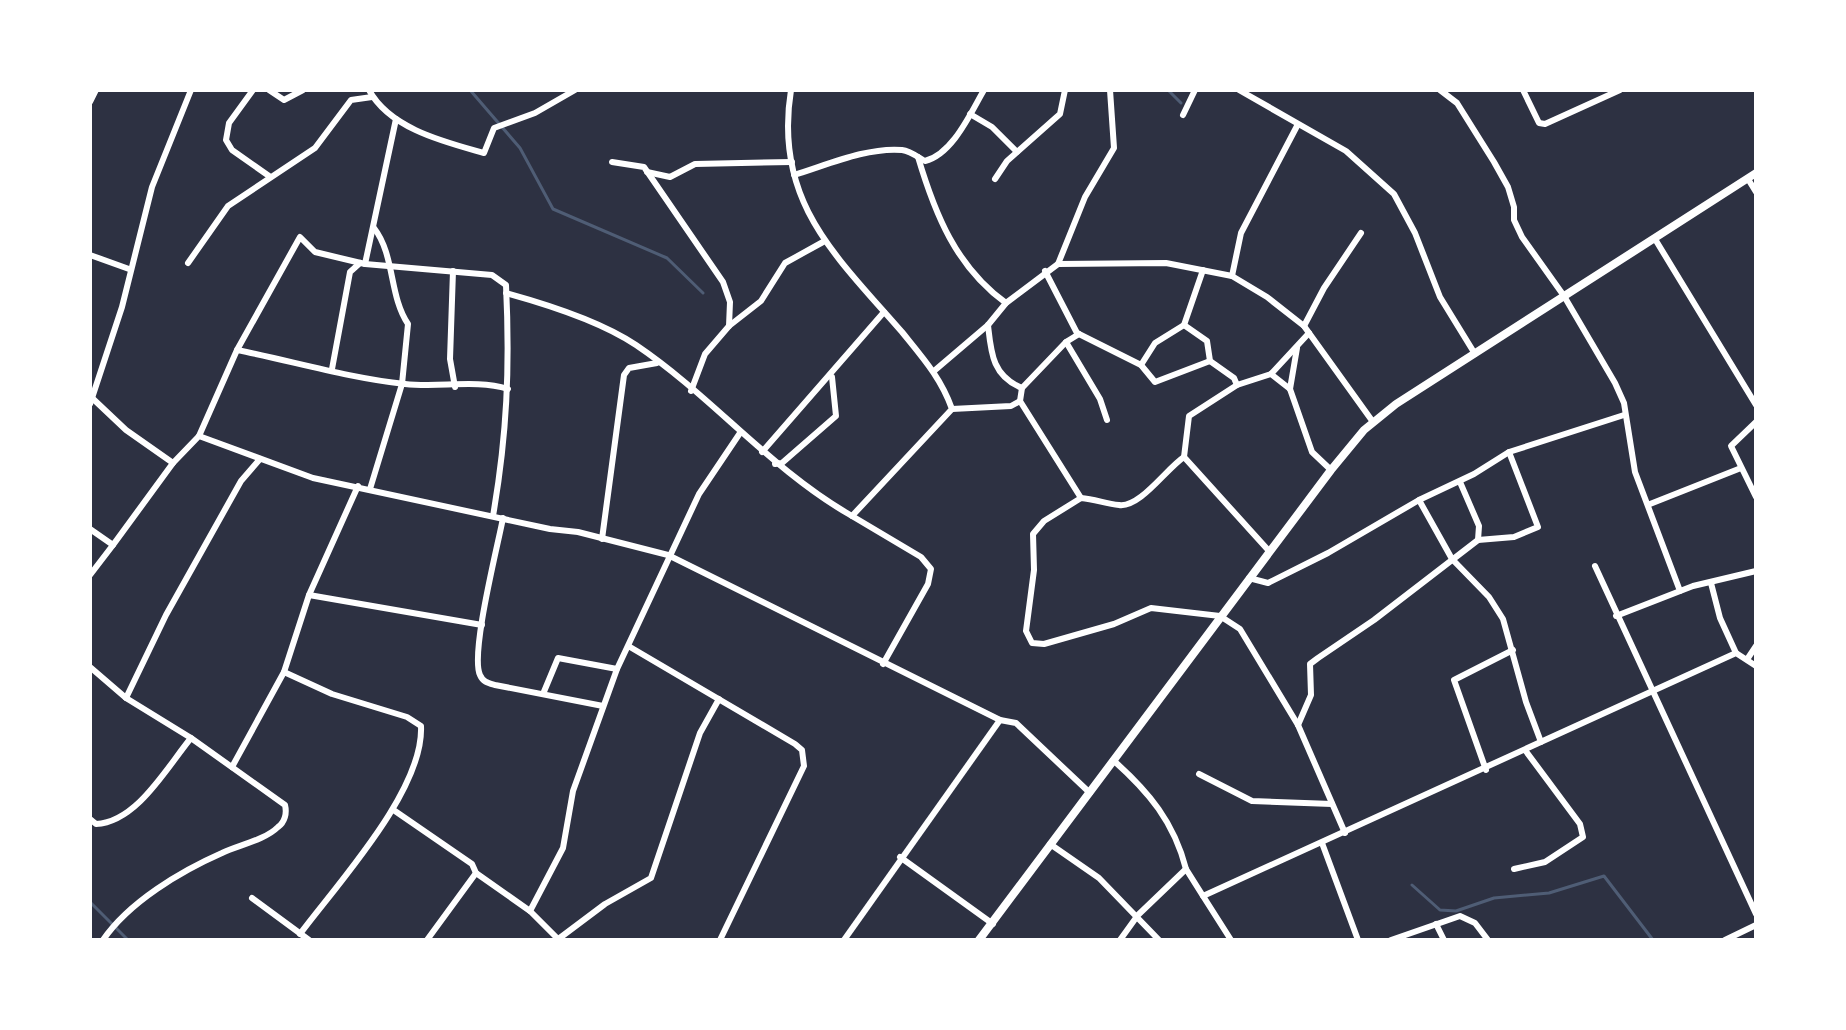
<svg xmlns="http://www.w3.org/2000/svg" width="1846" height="1030" font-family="Commissioner,sans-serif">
<rect width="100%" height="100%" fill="#2d3142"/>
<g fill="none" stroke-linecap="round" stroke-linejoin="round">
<g stroke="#4f5d75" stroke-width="3">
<polyline points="470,90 520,148 553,209 667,258 703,293"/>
<polyline points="1168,90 1181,103"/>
<polyline points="1412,885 1440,910 1456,911 1494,898 1549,893 1604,876 1653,940"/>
<polyline points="90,902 128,940"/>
</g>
<g stroke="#fff" stroke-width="6">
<polyline points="253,90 229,123 226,140 232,150 269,176"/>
<polyline points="269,90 284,100 303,90"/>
<path d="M369,90C390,129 445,142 484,153L494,128L535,113L575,90"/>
<path d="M791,90C773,201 836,256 902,332C923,358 941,378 952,409L852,516L921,557L931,569L928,584L883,664"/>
<polyline points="1239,90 1346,151 1394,194 1415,233 1440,297 1475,354"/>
<polyline points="1440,90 1457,103 1494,162 1508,187 1514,207 1514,220 1522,237 1564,296 1615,383 1624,403 1635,472 1680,591"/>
<polyline points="1523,90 1539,123 1545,124 1620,90"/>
<polyline points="90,102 96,90"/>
<polyline points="970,114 992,127 1017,152"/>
<polyline points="1183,115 1195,90"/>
<path d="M918,157C935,214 956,267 1006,303"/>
<polyline points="612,162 644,167 723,282 730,302 729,326"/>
<polyline points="647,172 670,177 695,164 792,162"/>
<path d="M794,175C827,165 867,147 902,150C910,151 918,157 925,161C953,154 971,112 984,90"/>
<polyline points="995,179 1007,161 1060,114 1065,90"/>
<polyline points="1748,179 1756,192"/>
<polyline points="1655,239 1756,405"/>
<polyline points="90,255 129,269"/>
<polyline points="188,263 228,206 315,148 351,100 372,97"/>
<polyline points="365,264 396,119"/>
<polyline points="1058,264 1085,197 1114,148 1110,90"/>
<polyline points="453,271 450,359 455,387"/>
<polyline points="1045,271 1077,333 1141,365 1155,382 1210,361"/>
<polyline points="1232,276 1241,233 1297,126"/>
<path d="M506,293C546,304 602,322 636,345C713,397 771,470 852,516"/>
<path d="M988,325C991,352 992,376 1022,388"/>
<polyline points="1184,325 1207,341 1210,361 1234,378 1237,385"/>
<polyline points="1304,326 1324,288 1361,233"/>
<polyline points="1079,334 1066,342 1022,388 1020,401 1081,498"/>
<polyline points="1066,342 1100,399 1107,420"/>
<path d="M237,350C292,361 349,378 405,384C440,388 475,379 508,389"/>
<polyline points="1141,365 1155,343 1184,325 1203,270"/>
<polyline points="332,369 350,272 360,263"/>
<polyline points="934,371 988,325 1006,303 1058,264 1166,263 1232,276 1267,297 1304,326 1373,422"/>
<polyline points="1271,374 1290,389 1312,452 1331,470"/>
<polyline points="1290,389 1297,348"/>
<polyline points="691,391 705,354 729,326 761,301 785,263 823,242"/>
<polyline points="90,396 126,430 173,463"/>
<polyline points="90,404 122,307 152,187 191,90"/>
<polyline points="952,409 1011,406 1020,401"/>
<polyline points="1756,422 1731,446 1756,497"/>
<path d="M199,436L237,350L300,237L315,252L365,264L492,275L506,285C510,367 507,435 493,516"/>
<polyline points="762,452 884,312"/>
<path d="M1184,457C1166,469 1140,508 1119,505C1106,504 1095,499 1081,498L1044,521L1033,534L1034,570L1026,631L1032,643L1044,644L1114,624L1151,608L1220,616L1240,629L1298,725L1345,833"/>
<polyline points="775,464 782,463 836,416 832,377"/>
<polyline points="1460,482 1479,526 1478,540"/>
<path d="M370,489L402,384L408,324C389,296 395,255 374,228"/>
<polyline points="1419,500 1452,559 1489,597 1503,619 1526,702 1541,742"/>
<polyline points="1650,504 1741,468"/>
<path d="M503,518C498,545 470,654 480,675C483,682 488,683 495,685L603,706"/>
<polyline points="90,529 113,545 173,463 199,436 313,478 550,529 578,532 668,555 1000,720 1016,723 1090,793"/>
<polyline points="602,539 624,375 629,368 657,363"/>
<polyline points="1269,551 1184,457 1189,416 1237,385 1271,374 1309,333"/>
<polyline points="1595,566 1756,914"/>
<polyline points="90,575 113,545"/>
<polyline points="1249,578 1268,583 1328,553 1419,500 1474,474 1509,452 1624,415"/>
<polyline points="1711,583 1720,618 1736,653"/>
<polyline points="309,595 482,625"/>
<polyline points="1616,616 1693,586 1756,571"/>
<polyline points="630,647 795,744 802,750 804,766 720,940"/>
<polyline points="1748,658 1756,646"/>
<path d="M90,667L126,698L191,738L285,805C287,813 285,822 278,827C265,840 239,845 222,853C181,871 129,902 103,940"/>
<path d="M284,672L332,694L407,717L421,726C424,790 338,883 300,934"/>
<polyline points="543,694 558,658 617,669"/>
<polyline points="126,698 166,615 241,481 260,459"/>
<polyline points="1298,725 1311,695 1310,664 1318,658 1374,620 1478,540 1514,537 1538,527 1509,452"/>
<path d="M1113,760C1149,792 1174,822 1186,869"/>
<polyline points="232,767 284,672 309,595 358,486"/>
<polyline points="1486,770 1454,680 1513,650"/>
<polyline points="1199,774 1252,801 1332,804"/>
<polyline points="395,811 472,864 476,873 530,911 558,939"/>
<path d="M90,819L96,824C137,822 167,767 191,738"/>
<polyline points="1322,843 1358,940"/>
<polyline points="1050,844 1099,878 1159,940"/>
<polyline points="900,857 993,924"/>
<polyline points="1514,869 1545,862 1583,837 1580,824 1525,750"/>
<polyline points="1203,896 1231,940"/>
<polyline points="252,898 309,940"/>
<polyline points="530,911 563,848 573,791 617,669 699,494 740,433"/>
<polyline points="1436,924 1444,940"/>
<polyline points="427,940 476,873"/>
<polyline points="557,940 605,904 651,878 700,733 719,699"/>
<polyline points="844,940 1000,720"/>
<polyline points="1120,940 1138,915 1186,869 1203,896 1736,653 1756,666"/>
<polyline points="1391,940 1460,916 1475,923 1488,940"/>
<polyline points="1725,940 1756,925"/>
</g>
<polyline stroke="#fff" stroke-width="8" points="979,940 1331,470 1364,430 1396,404 1756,173"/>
</g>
<rect width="1846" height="1030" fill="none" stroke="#ffffff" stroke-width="184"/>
</svg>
